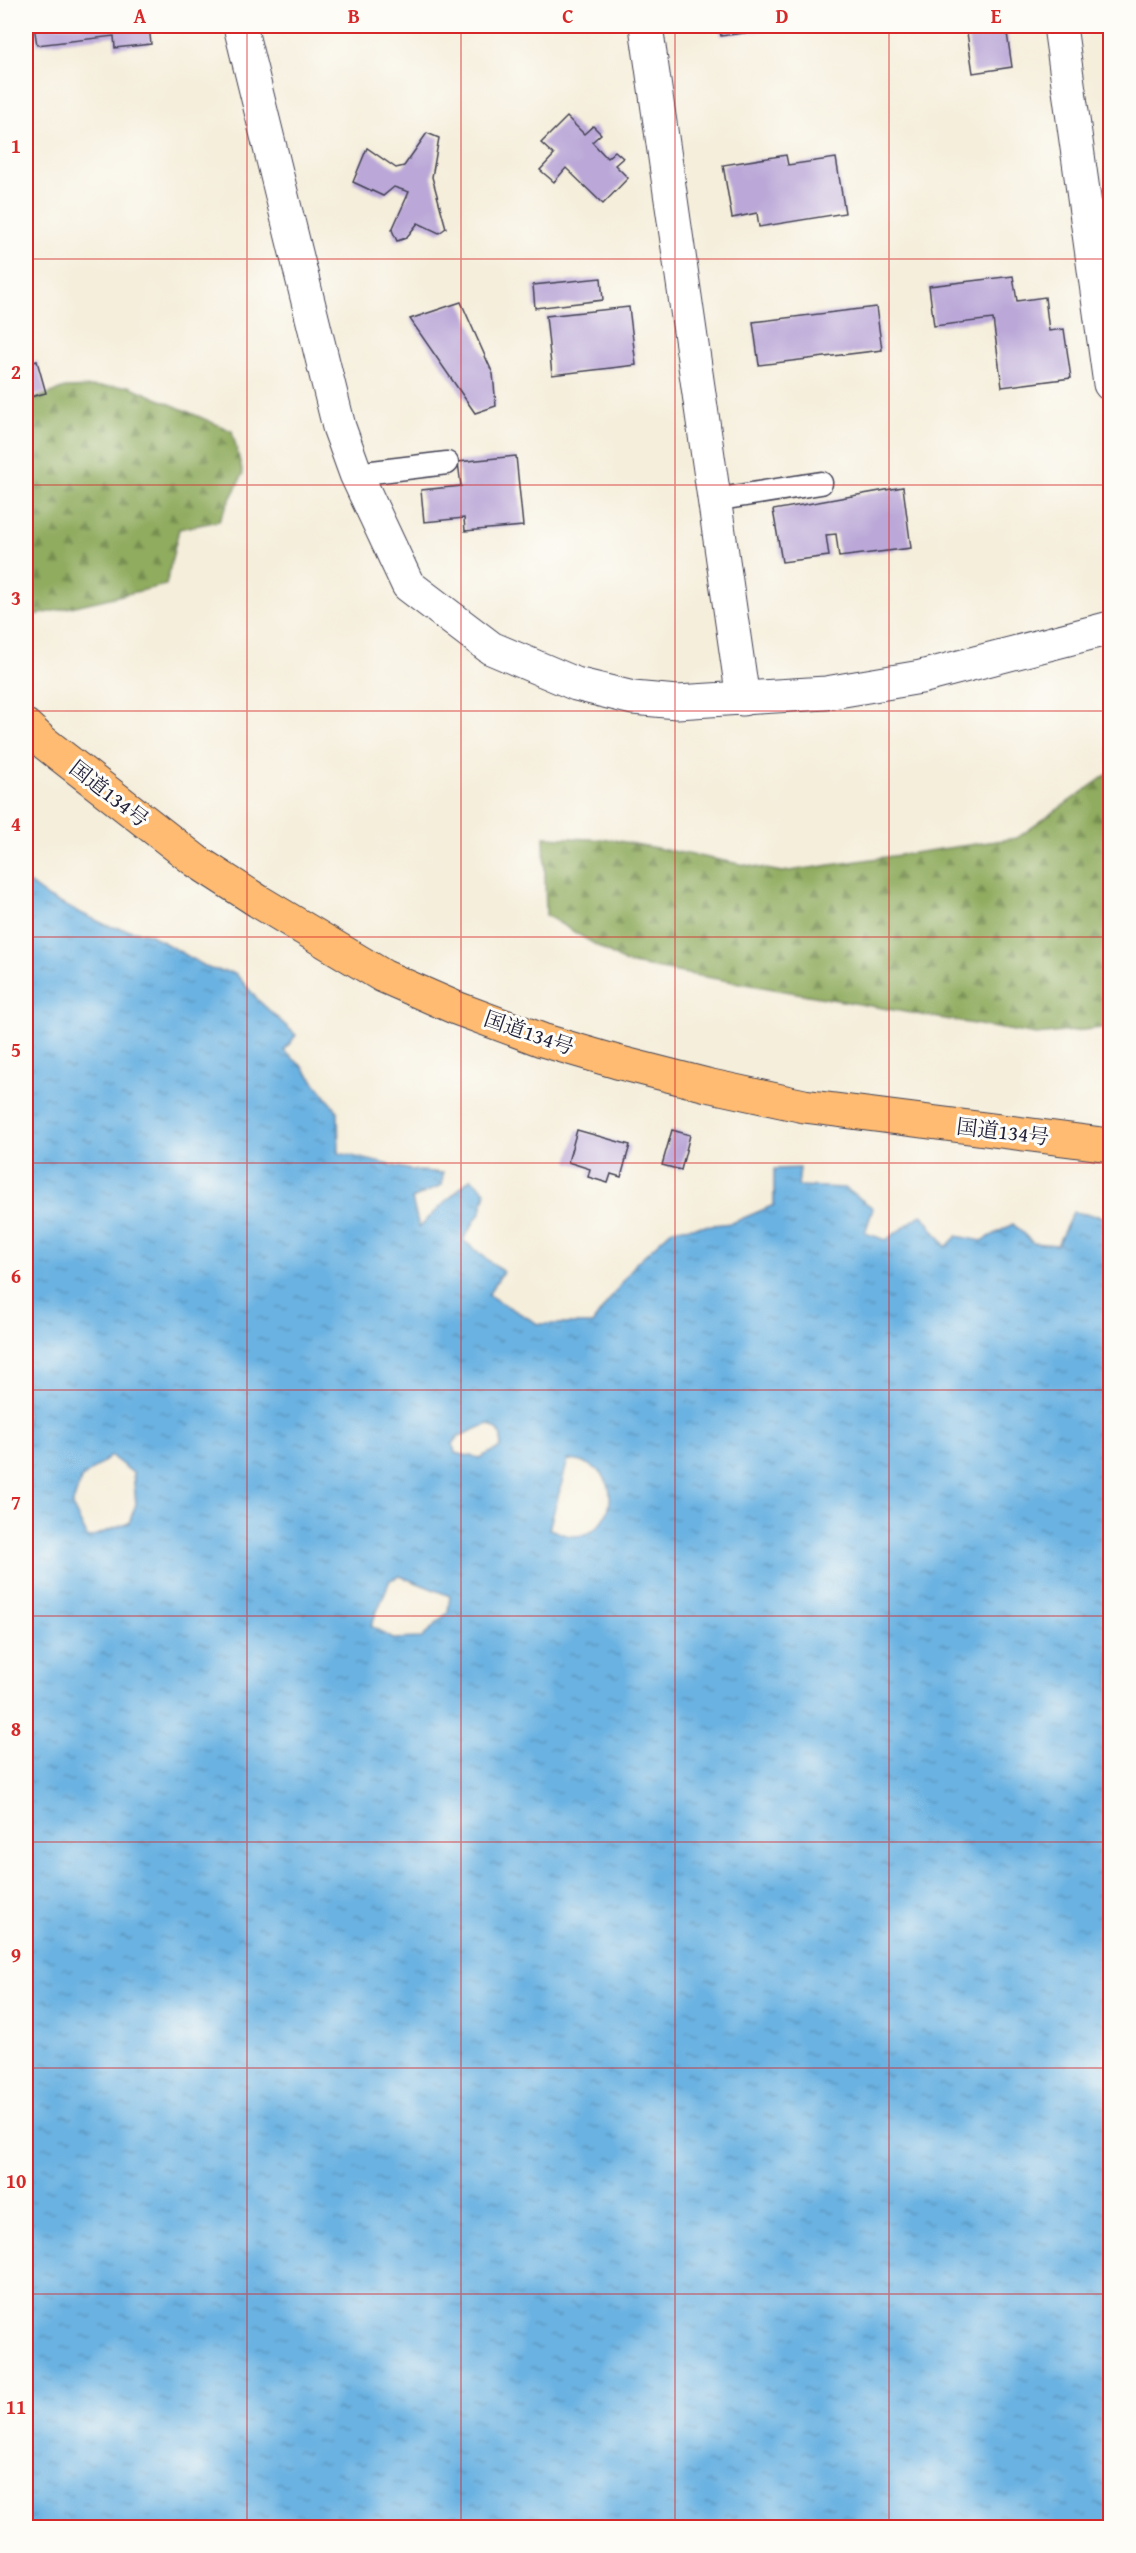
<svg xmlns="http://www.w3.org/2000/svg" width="1136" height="2553" font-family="'Gentium Book Plus','Noto Serif JP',serif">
<defs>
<pattern id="forest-firs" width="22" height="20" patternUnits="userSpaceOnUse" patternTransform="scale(1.5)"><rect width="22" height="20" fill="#90ac5e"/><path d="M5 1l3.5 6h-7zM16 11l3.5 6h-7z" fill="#758c4f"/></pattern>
<pattern id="water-ripples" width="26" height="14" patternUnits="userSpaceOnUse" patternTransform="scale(1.5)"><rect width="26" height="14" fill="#6bb2e2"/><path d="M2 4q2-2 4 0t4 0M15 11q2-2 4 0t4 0" fill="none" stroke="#5890b8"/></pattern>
</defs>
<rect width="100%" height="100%" fill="#fdfcf7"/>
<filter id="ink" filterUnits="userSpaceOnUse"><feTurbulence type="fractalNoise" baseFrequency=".0167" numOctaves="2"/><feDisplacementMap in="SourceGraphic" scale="12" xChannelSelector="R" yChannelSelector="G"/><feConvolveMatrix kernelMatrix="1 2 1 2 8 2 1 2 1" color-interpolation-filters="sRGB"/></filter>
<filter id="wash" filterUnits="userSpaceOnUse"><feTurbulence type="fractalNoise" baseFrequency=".008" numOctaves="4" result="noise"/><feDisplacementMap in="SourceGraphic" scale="24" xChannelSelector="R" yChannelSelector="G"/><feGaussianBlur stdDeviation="1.35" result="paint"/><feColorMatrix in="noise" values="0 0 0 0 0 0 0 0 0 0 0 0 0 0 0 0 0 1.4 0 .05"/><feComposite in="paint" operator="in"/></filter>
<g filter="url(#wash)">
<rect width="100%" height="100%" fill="#f5eedb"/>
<g fill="url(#forest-firs)" stroke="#59674c" stroke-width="1.5">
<polygon points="129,386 232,431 243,474 219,521 179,529 166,585 37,615 26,605 26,402 65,388"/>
<polygon points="1110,662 1110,1027 1036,1035 626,963 546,915 544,837 614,840 782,872 1017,838 1109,773"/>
</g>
<path fill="url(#water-ripples)" stroke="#466a8e" stroke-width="1.5" fill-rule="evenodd" d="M26,881L49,898L108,926L149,934L210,969L235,973L259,1001L296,1035L284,1051L302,1066L338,1112L339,1153L411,1170L443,1173L442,1185L412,1199L419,1227L471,1178L486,1192L481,1211L463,1240L503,1272L488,1295L538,1324H592L637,1262L673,1229L732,1223L774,1205V1169L800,1168L798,1186L845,1188L873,1208L865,1233L886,1240L922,1214L946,1247L957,1236L982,1241L1013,1224L1033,1243L1057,1245L1073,1212L1110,1218V2527H26ZM488,1424C501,1431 503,1434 500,1448L479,1458L455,1453L453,1445L457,1437ZM111,1456L133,1473L136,1504L129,1523L88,1538L72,1506L81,1479ZM568,1460C632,1464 615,1539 571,1536C564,1535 556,1531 549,1529ZM400,1576L450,1596L448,1612L422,1638L393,1639L371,1626L390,1580Z"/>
<g id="blocks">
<g fill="#bba8d8">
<polygon points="34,26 149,26 151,44 115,48 114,36 37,45"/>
<polygon points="719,26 776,26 776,29 721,36"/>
<polygon points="966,26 1018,26 1018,31 1007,33 1012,67 973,73"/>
<polygon points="567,117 584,134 593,126 601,134 592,142 607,158 615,151 623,158 615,165 628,178 603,204 566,168 554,182 540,170 554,155 541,143"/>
<polygon points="427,133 439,138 432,177 446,228 439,233 418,223 406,238 397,241 392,230 409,192 394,187 383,196 353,182 367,148 396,168 404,166"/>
<polygon points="786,155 788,165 836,158 845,213 759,227 757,213 732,218 723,165"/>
<polygon points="1013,276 1017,301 1045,297 1049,331 1064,329 1071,378 1002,387 993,319 934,326 929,286"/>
<polygon points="601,278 603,300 535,308 533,285"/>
<polygon points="461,302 493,374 496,406 475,413 410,319"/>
<polygon points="629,307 636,365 552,375 546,316"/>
<polygon points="876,307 882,350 759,365 753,322"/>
<polygon points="37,361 46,393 26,398 26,364"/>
<polygon points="516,456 523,526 465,531 464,518 424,522 421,490 461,486 458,462"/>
<polygon points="903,487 911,548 839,557 836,534 826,535 829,556 782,562 773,510"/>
<polygon points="577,1130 630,1145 621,1177 611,1174 608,1183 588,1177 590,1169 568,1162"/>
<polygon points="672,1130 690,1135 681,1170 662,1165"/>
</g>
</g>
</g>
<g filter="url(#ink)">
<use href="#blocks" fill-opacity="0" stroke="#424153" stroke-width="1.5"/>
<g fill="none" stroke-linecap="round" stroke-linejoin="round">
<defs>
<g id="lane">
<polyline points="356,474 447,463"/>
<polyline points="714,500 821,483"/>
</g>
<g id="street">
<polyline points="240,26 339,427 356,474 408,585 491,648 576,684 633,698 677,702 826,693 921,677 1110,628"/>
<polyline points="646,26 743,699"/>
<polyline points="1060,26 1110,384"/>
</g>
<polyline id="highway" points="26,726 42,741 196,861 258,901 383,976 456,1008 542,1040 617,1062 707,1085 804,1106 1110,1145"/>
</defs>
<use href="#lane" stroke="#424153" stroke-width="25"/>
<use href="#street" stroke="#424153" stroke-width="35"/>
<use href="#highway" stroke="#424153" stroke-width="35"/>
<use href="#lane" stroke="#fff" stroke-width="22"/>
<use href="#street" stroke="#fff" stroke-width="33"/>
<use href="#highway" stroke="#ffbb71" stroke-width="33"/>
</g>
</g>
<path fill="none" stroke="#d62828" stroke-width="1.5" stroke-opacity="0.55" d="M247,26V2528M461,26V2528M675,26V2528M889,26V2528M26,259H1110M26,485H1110M26,711H1110M26,937H1110M26,1163H1110M26,1390H1110M26,1616H1110M26,1842H1110M26,2068H1110M26,2294H1110"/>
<g text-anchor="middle" stroke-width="6" stroke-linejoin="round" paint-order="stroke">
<g font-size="21" fill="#22223b" stroke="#fdfcf7">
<text transform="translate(109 794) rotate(38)" y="7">国道134号</text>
<text transform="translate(529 1033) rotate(19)" y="7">国道134号</text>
<text transform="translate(1003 1132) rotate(7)" y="7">国道134号</text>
</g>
</g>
<rect width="1136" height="2553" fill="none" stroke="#fdfcf7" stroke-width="66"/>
<rect x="33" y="33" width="1070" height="2487" fill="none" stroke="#d62828" stroke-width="2"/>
<g font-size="20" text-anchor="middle" font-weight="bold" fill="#d62828">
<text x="140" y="23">A</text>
<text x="354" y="23">B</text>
<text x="568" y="23">C</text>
<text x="782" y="23">D</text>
<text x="996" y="23">E</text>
<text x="16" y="153">1</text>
<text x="16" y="379">2</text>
<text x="16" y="605">3</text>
<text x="16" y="831">4</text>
<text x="16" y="1057">5</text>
<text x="16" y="1283">6</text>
<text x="16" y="1509">7</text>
<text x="16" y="1736">8</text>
<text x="16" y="1962">9</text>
<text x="16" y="2188">10</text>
<text x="16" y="2414">11</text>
</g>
</svg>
